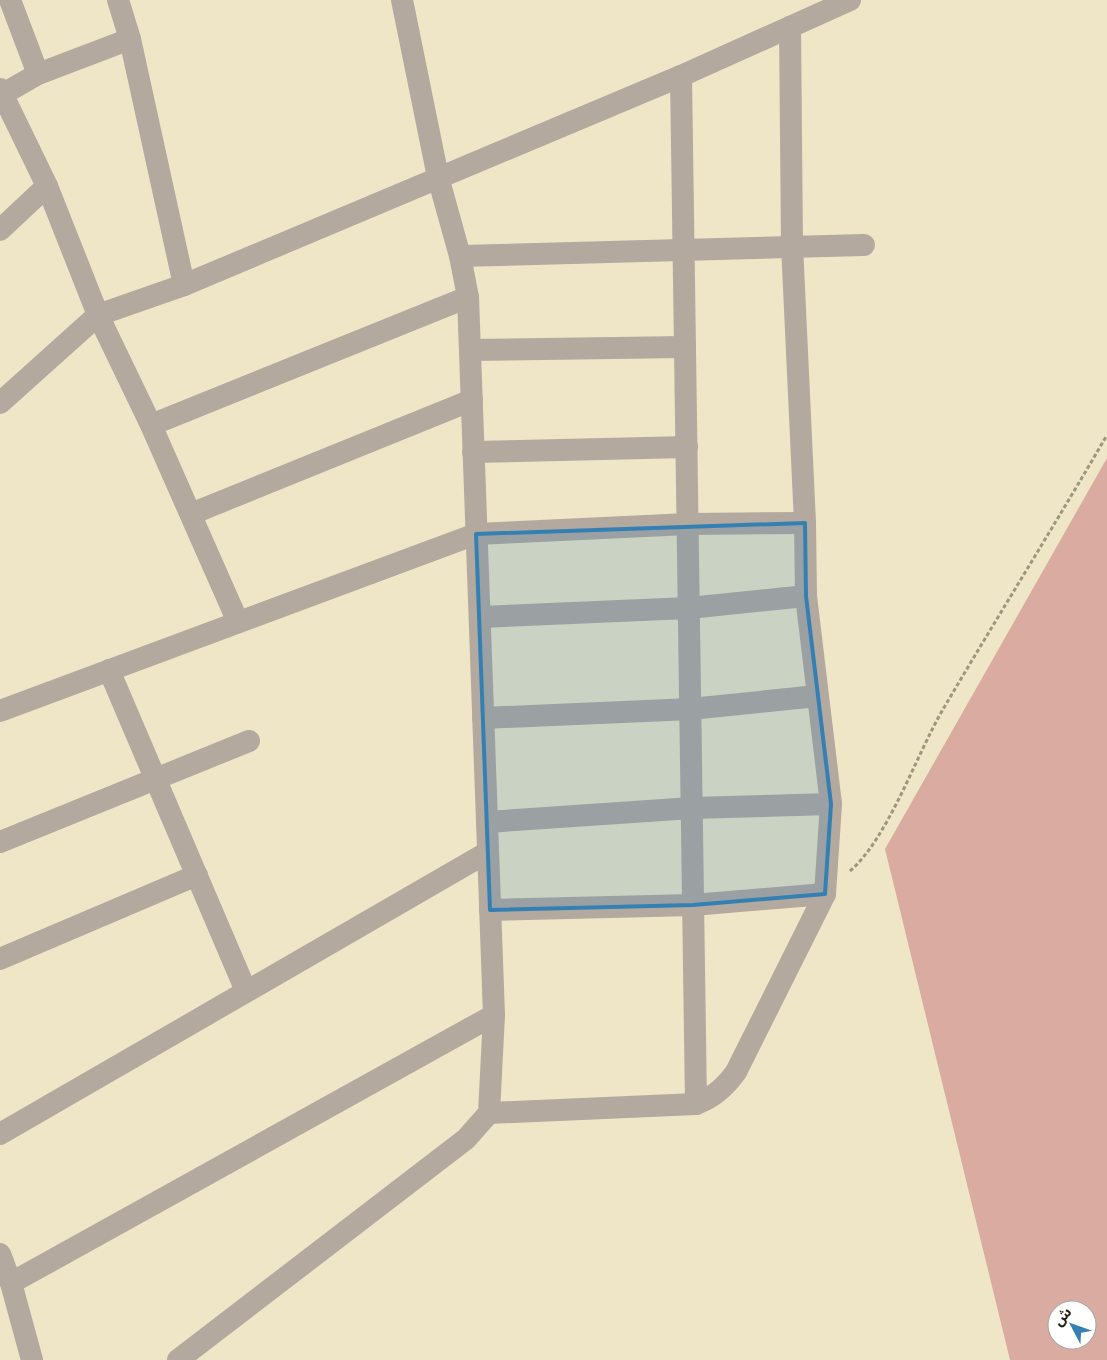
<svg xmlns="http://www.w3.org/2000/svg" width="1107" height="1360" font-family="Signika,'Noto Sans Arabic',sans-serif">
<rect width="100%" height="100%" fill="#efe6c7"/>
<path fill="#daaca1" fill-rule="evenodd" d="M1107,458V1360H1010L885,849ZM1057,1310H1087V1340H1057Z"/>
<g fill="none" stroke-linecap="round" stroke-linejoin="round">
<path stroke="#9c967e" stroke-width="3" stroke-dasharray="4 2.5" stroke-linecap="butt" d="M850,871C888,838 916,756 942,711C996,619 1053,528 1107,435"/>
<g stroke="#b4a99f" stroke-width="22">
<polyline points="10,0 38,74"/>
<polyline points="118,0 130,39 184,285"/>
<polyline points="681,76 696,1104"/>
<polyline points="0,89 47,186 98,315 151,425 238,622"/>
<polyline points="0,102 3,94 38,74 130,39"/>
<polyline points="0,230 47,186"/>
<polyline points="460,256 864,245"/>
<polyline points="470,350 685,347"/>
<polyline points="0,403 98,315 184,285 681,76 850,0"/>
<polyline points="151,425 468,297"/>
<polyline points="473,452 687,447"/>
<polyline points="191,514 472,400"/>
<polyline points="480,617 689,608 806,596"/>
<polyline points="109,670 246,991"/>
<polyline points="0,711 476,534 688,524 805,523"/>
<polyline points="483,718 691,709 817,696"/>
<polyline points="487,822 692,808 831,804"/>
<polyline points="0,842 249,741"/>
<polyline points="490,910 693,905 825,894"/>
<polyline points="0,959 197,875"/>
<path d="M489,1113L696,1104C714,1097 725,1087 736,1072L825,894L831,804L806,596L805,523L792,245L790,27"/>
<polyline points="0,1134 488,852"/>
<polyline points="0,1254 11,1283 32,1360"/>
<polyline points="11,1283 494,1015"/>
<polyline points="178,1360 466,1139 489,1113 494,1015 468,297 460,256 438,177 402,0"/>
</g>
</g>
<path fill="#3580b3" fill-opacity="0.2" stroke="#3580b3" stroke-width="4" stroke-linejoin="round" d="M805,523L806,596L831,804L825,894L693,905L490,910L476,534Z"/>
<g transform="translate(1072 1325) rotate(311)"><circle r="24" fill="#ffffff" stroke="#a6a5a0"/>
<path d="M0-4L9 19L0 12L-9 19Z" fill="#3580b3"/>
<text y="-8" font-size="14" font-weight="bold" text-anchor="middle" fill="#211e12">ش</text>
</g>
</svg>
